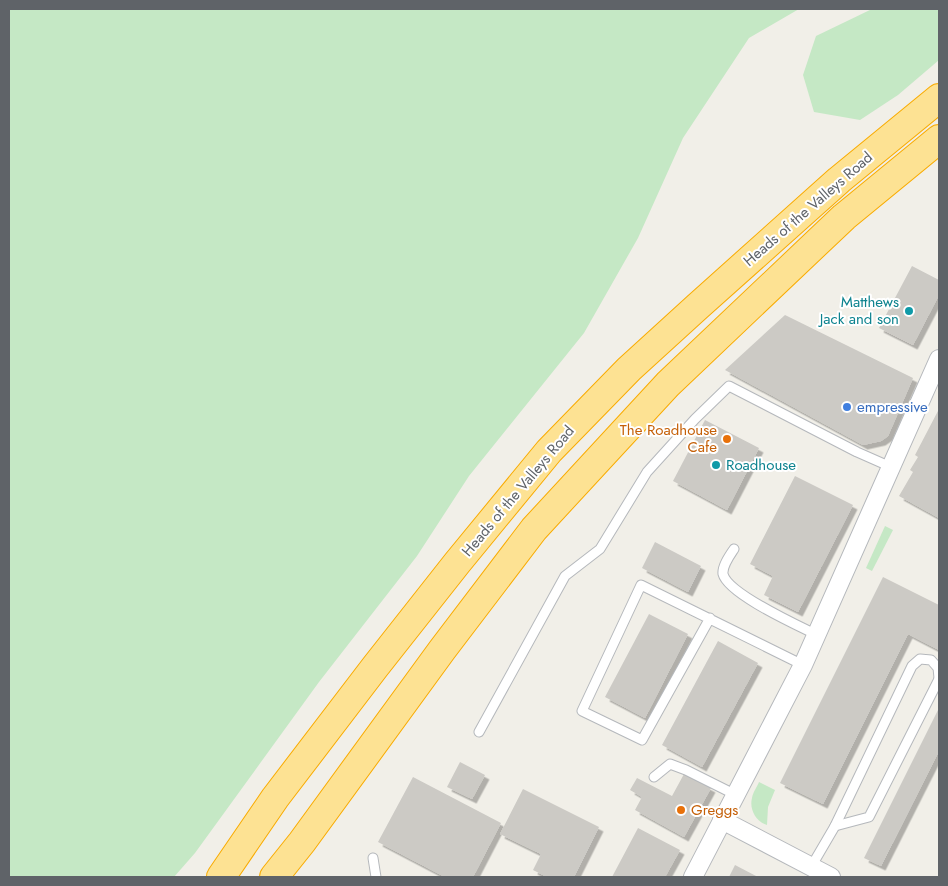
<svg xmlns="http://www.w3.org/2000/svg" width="948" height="886" font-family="Jost,sans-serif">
<defs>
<filter id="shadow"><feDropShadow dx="4.5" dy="4.5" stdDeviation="0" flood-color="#0004"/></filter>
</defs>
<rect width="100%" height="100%" fill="#f1efe8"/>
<g fill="#c5e8c5">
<polygon points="9,9 799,9 749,38 683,138 638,238 584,333 469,476 417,556 319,682 195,853 174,877 9,877"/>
<polygon points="872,9 939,9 939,60 898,95 860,120 814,112 803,75 816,36"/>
<polygon points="885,526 893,530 872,571 866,568"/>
<path d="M759,782L775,790L768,807L767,825C756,822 749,809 752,798C753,792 757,787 759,782Z"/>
</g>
<g fill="#cccac5" filter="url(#shadow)">
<polygon points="912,266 939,280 939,295 913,345 879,328"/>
<polygon points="785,315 913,378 888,436 881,441 863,445 725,370"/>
<polygon points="939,409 939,518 899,496 913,472 910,470 918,457 915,455"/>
<polygon points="705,420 759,448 727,510 673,481"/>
<polygon points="795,476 853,505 798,612 764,595 773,576 750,564"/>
<polygon points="655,542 701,566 688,592 642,568"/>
<polygon points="883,577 939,605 939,650 908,634 823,804 780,783"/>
<polygon points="649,614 688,634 645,718 605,697"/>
<polygon points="718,641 758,663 702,767 662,745"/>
<polygon points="939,708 939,751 881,866 864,858"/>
<polygon points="460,762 485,775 472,799 447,787"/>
<polygon points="684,774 711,788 684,837 635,810 642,797 630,790 637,778 672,796"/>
<polygon points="413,777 501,823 473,877 445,877 378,842"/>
<polygon points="523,789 599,827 574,877 547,877 533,870 541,854 500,834"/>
<polygon points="638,828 680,850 665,877 612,877"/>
<polygon points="735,865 758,877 729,877"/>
</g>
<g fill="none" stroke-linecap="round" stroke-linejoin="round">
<defs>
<g id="lane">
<path d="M734,549C730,555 722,566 723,574C728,594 797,625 817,635"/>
<polyline points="710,618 642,740 582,711 641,585 803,665"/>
<polyline points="479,732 565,576 600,549 647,472 695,419 729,386 857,452 891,467"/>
<polyline points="654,777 670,764 686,770 736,795"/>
<polyline points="835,826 869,817 939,679"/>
<polyline points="373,858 376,877"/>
<polyline points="811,867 835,826 912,666 920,659 931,660 938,668 939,678"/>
</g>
<g id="street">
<polyline points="722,820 831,877"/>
<polyline points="693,877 803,665 939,359"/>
</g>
<g id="highway">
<polyline points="221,877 275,798 375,667 457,563 549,451 629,369 697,307 839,180 939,98"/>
<polyline points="274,877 302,842 442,650 534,529 668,384 844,217 939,139"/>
</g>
</defs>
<use href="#lane" stroke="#b5b8bc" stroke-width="11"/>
<use href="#street" stroke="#b5b8bc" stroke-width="20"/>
<use href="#highway" stroke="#f9ab00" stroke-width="30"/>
<use href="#lane" stroke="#fff" stroke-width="9"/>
<use href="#street" stroke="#fff" stroke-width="18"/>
<use href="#highway" stroke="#fde293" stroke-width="28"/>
</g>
<g fill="#0f9aa8" stroke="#fff" stroke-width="2">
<circle cx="909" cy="311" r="5"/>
<circle cx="716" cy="465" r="5"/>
</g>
<circle fill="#3f7fe0" stroke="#fff" stroke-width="2" cx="847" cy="407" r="5"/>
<g fill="#e8710a" stroke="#fff" stroke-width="2">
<circle cx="727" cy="439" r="5"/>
<circle cx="681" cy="810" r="5"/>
</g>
<g text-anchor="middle" stroke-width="4" stroke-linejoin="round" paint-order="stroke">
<g font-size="15" fill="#5f6368" stroke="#fff">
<text transform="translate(808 209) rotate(-41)" y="5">Heads of the Valleys Road</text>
<text transform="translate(518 491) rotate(-50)" y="5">Heads of the Valleys Road</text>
</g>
<g font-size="15" fill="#0d838f" stroke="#fff" text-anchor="end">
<text x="899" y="307">Matthews<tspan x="899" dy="17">Jack and son</tspan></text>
<text x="726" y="470" text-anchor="start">Roadhouse</text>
</g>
<g font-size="15" fill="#366cbe" stroke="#fff" text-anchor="start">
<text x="857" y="412">empressive</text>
</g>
<g font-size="15" fill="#c56008" stroke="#fff" text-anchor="end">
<text x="717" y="435">The Roadhouse<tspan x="717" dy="17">Cafe</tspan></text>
<text x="691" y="815" text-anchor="start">Greggs</text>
</g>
</g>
<rect width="948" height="886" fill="none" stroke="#5f6368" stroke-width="20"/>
</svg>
